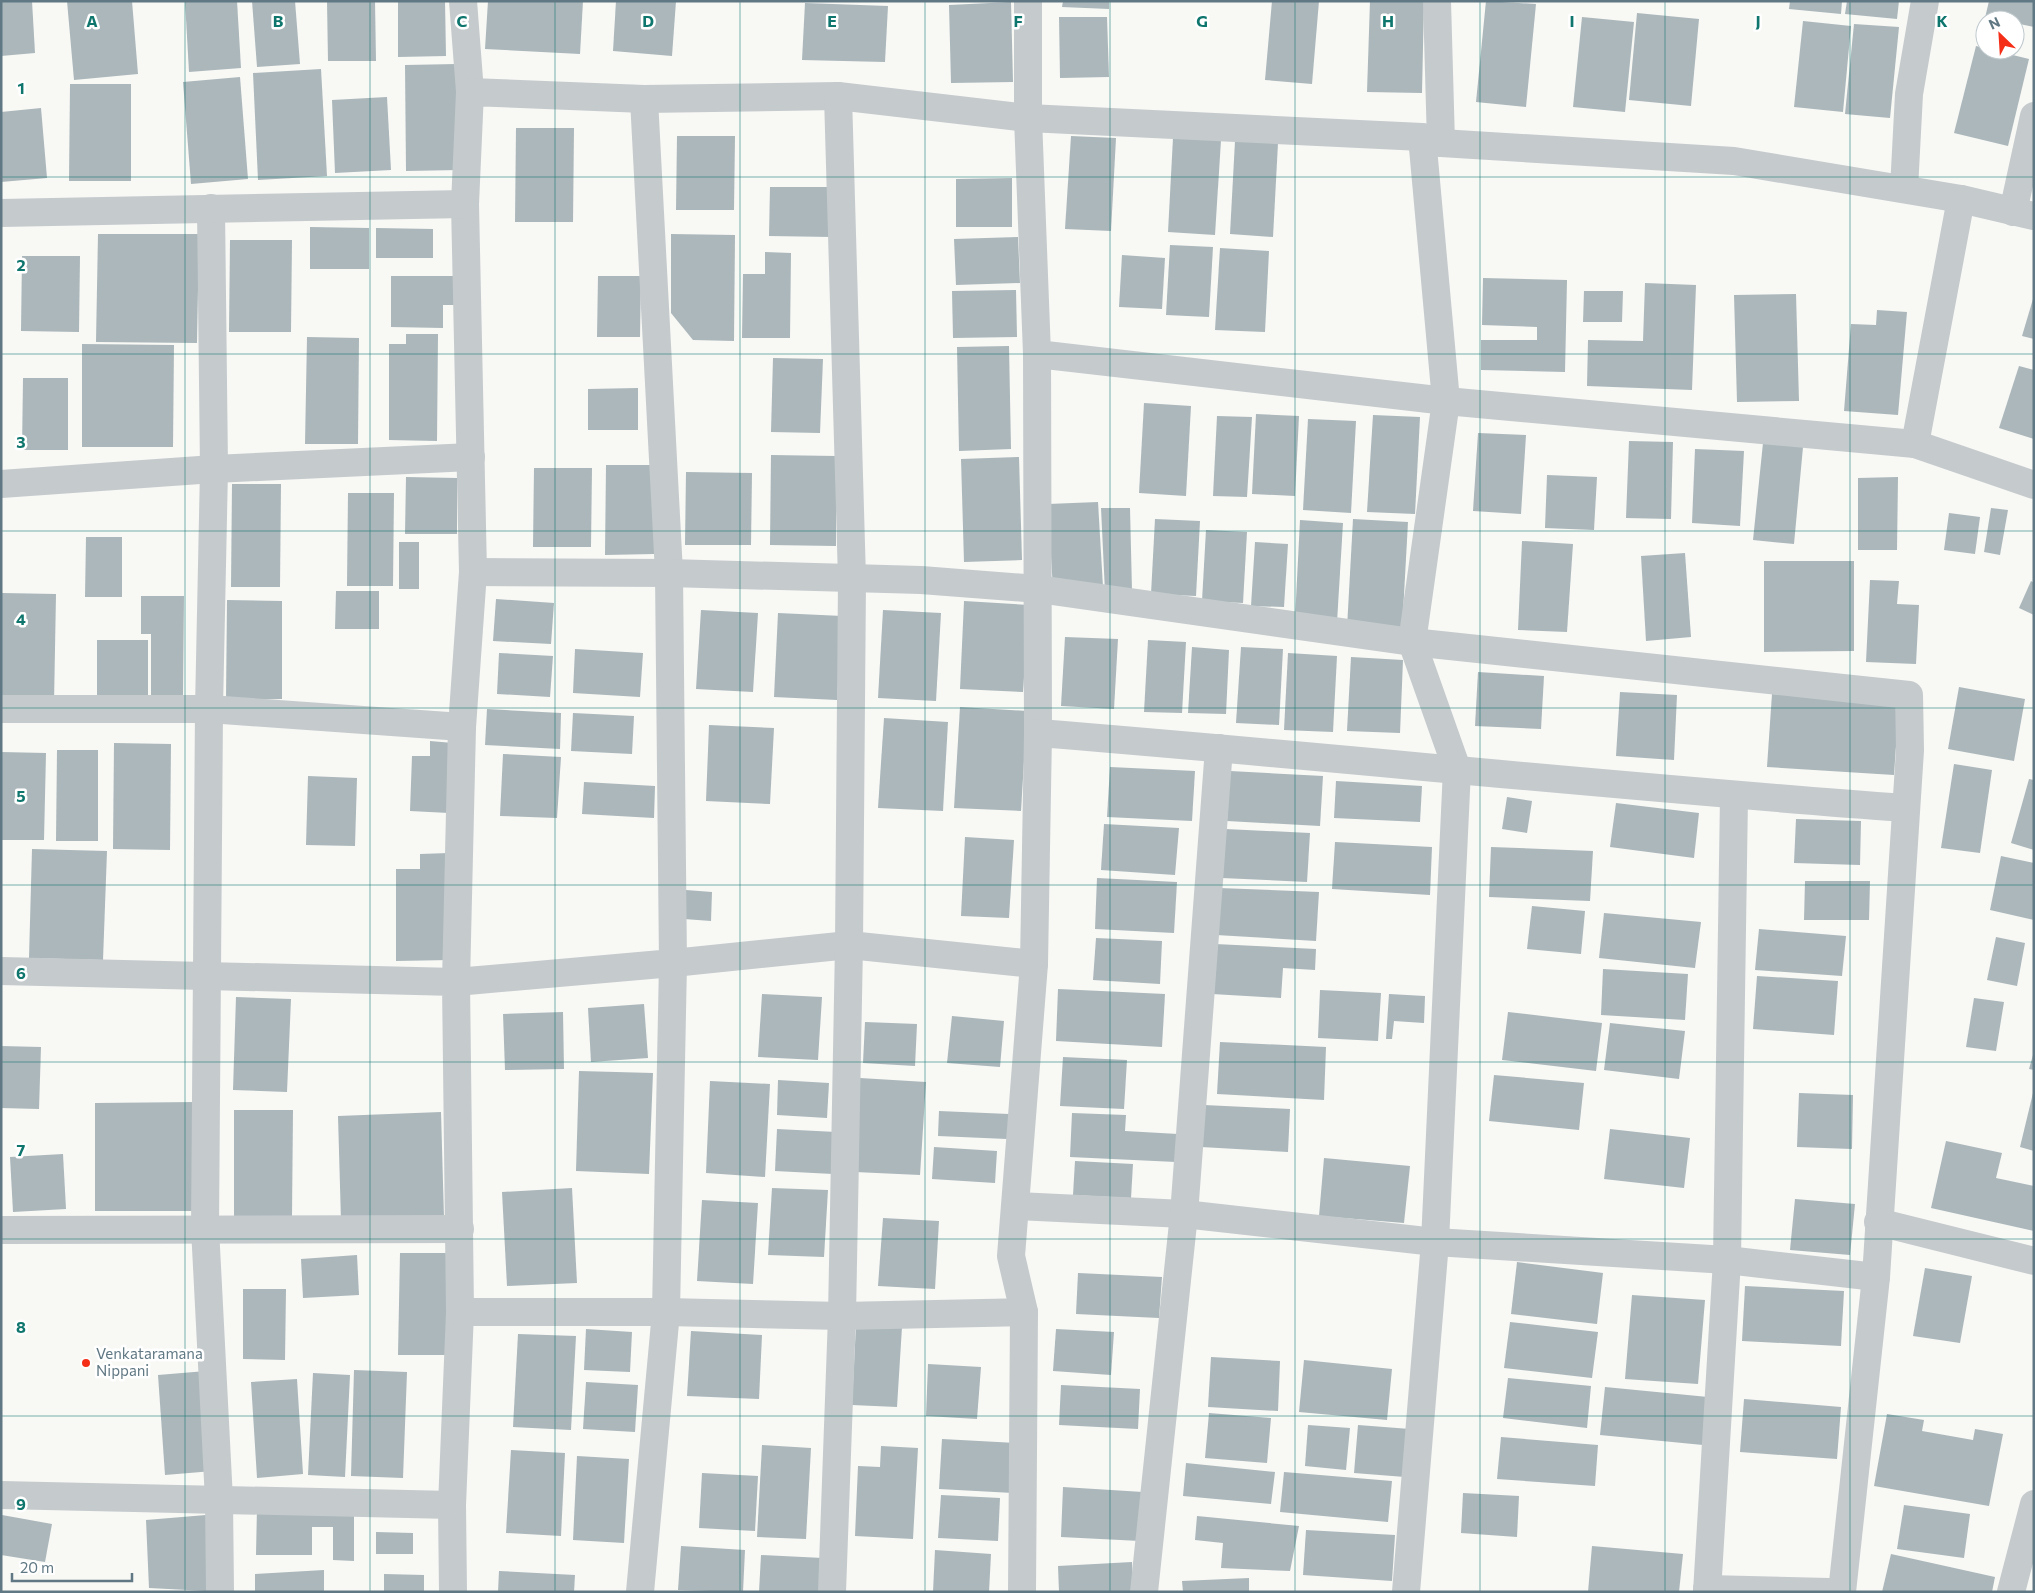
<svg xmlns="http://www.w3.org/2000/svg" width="2035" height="1593" font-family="Commissioner,sans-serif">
<rect width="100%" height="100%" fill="#f8f8f5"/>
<g fill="#abb7bb">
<polygon points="1,1 32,1 35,53 1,56"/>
<polygon points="67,1 132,1 138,74 74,80"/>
<polygon points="185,1 237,1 241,68 189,72"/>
<polygon points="252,1 295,1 300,64 257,67"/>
<polygon points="327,1 375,1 376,61 328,61"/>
<polygon points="398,1 445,1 446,56 398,57"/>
<polygon points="488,1 583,1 580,54 485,49"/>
<polygon points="616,1 676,1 672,56 613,51"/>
<polygon points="1063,1 1109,1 1109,9 1062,7"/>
<polygon points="1272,1 1319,1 1312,84 1265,80"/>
<polygon points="1370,1 1424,1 1422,93 1367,92"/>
<polygon points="1486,1 1536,4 1526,107 1476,102"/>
<polygon points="1790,1 1842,1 1841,14 1789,9"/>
<polygon points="1847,1 1899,1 1897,19 1845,14"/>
<polygon points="1989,1 2034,1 2034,27 2015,23 2015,20 1985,18"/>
<polygon points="1011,2 1013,82 951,83 949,5"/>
<polygon points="805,3 888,6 885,62 802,60"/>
<polygon points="1637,13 1699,19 1691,106 1629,100"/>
<polygon points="1059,17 1107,17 1109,77 1060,78"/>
<polygon points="1582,17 1634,22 1625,112 1573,107"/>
<polygon points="1803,21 1851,26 1843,112 1794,107"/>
<polygon points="1854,24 1899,27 1890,118 1845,114"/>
<polygon points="1976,46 2029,59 2008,146 1954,133"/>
<polygon points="457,64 459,170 406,171 405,65"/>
<polygon points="321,69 327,176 258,180 253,73"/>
<polygon points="240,77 248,179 191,184 183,82"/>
<polygon points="70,84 131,84 131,181 69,181"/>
<polygon points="387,97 391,170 335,173 332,100"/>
<polygon points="41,108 47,178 1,182 1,112"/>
<polygon points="516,128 574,128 573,222 515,222"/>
<polygon points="677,136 735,136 734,210 676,210"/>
<polygon points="1071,136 1116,138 1111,231 1065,229"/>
<polygon points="1173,138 1221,140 1215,235 1168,232"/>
<polygon points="1235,141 1278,143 1273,237 1230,234"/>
<polygon points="1012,178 1012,227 956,227 956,179"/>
<polygon points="770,187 832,187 832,237 769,236"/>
<polygon points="310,227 369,228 369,269 310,269"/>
<polygon points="376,228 433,229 433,258 376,258"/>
<polygon points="98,234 199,234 197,343 96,342"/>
<polygon points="671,234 735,235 734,341 693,340 671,313"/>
<polygon points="1018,237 1020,283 956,285 954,239"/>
<polygon points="230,240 292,240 291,332 229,332"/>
<polygon points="1170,245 1213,247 1209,317 1166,315"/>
<polygon points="1220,248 1269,251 1265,332 1215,330"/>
<polygon points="765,252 791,253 790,338 742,338 743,274 765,274"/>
<polygon points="1122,255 1165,258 1162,309 1119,307"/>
<polygon points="22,256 80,256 79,332 21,331"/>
<polygon points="391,276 455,276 454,305 443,305 443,328 391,327"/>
<polygon points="598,276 641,276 640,337 597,337"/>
<polygon points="1483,278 1567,280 1565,372 1481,370 1481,340 1537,340 1537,327 1482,325"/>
<polygon points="1645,283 1696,285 1692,390 1587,386 1588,340 1643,341"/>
<polygon points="1016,290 1017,337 953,338 952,291"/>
<polygon points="1584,291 1623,291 1622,322 1583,322"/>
<polygon points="1796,294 1799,401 1737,402 1734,295"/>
<polygon points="2033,299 2034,299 2034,339 2022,336"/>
<polygon points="1877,310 1907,312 1898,415 1844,411 1851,324 1876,325"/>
<polygon points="406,334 438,334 437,441 389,440 389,344 406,344"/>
<polygon points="307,337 359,338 358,444 305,444"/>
<polygon points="82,344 174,345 173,447 82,447"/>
<polygon points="1009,346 1011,449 959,451 957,347"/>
<polygon points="773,358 823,359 820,433 771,432"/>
<polygon points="2019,366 2034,370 2034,439 1999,428"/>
<polygon points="23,378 68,378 68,450 22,450"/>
<polygon points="638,388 638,430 588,430 588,389"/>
<polygon points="1144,403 1191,406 1186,496 1139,493"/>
<polygon points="1256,414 1299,416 1295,496 1252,494"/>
<polygon points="1373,415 1420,417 1415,514 1367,512"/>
<polygon points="1217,416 1252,417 1247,497 1213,496"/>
<polygon points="1308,419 1356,421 1351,513 1303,510"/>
<polygon points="1478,433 1526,435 1521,514 1473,511"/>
<polygon points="1629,441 1673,442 1671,519 1626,518"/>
<polygon points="1763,443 1803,447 1794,544 1753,540"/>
<polygon points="1695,449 1744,451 1740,526 1692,523"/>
<polygon points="771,455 836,456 836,546 770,545"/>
<polygon points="1019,457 1022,560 964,562 961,459"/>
<polygon points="606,465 655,465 654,554 605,555"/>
<polygon points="534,468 592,468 591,547 533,547"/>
<polygon points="686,472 752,473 751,545 685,545"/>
<polygon points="1547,475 1597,477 1594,530 1545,528"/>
<polygon points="406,477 457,478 457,534 405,534"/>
<polygon points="1898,477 1897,550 1858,550 1858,478"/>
<polygon points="232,484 281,484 280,587 231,587"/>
<polygon points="348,493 394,493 393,586 347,586"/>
<polygon points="1098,502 1103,587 1053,590 1048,504"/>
<polygon points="1101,508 1130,508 1132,591 1105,592"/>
<polygon points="1991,508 2008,510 2000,555 1984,552"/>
<polygon points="1949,513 1980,517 1975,554 1944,550"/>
<polygon points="1155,519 1200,521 1196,596 1151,594"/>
<polygon points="1353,519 1408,522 1402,631 1347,628"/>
<polygon points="1300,520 1343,523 1337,622 1295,619"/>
<polygon points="1206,530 1247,532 1243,603 1202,601"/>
<polygon points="86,537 122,537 122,597 85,597"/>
<polygon points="1522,541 1573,544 1567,632 1518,630"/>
<rect x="399" y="542" width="20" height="47"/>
<polygon points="1255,542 1288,544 1284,607 1251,606"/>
<polygon points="1685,553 1691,637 1646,641 1641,556"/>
<polygon points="1764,561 1854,561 1854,651 1764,652"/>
<polygon points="1870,580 1899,581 1897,604 1919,605 1916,664 1866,662"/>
<polygon points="2031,581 2034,583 2034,615 2019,608"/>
<polygon points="336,591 379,591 379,629 335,629"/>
<polygon points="2,593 56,594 54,703 1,703"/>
<polygon points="141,596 184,596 183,695 151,695 151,634 141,634"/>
<polygon points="496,599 554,603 551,644 493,641"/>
<polygon points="227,600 282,601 282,699 226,700"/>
<polygon points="964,601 1029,605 1023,692 960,689"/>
<polygon points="701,610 758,613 753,692 696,689"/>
<polygon points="883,610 941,613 936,701 878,698"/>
<polygon points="778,613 842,616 837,700 774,697"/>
<polygon points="1065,637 1118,639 1114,709 1061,706"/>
<rect x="97" y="640" width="51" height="61"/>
<polygon points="1148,640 1186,642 1182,713 1144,712"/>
<polygon points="1192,647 1229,650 1226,714 1188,713"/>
<polygon points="1241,647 1283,649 1279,725 1236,723"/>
<polygon points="575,649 643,653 640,697 573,693"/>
<polygon points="499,653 553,656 550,697 497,694"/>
<polygon points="1288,653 1337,656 1333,732 1284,730"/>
<polygon points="1351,657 1403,660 1400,733 1347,731"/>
<polygon points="1478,672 1544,676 1541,729 1475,726"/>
<polygon points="1959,687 2025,699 2014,761 1948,749"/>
<polygon points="1620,692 1677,695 1674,760 1616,756"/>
<polygon points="1772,694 1899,702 1894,775 1767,767"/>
<polygon points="960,707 1027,711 1021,811 954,808"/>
<polygon points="487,709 561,713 560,749 485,745"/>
<polygon points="573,713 634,716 632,754 571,751"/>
<polygon points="884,718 948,722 943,811 878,808"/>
<polygon points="709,725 774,728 770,804 706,801"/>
<polygon points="430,741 453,743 449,813 410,811 412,756 430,756"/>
<polygon points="114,743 171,744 170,850 113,849"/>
<polygon points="57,750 98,750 98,841 56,841"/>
<polygon points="1,752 46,753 44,840 1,840"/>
<polygon points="503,754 561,757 557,818 500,816"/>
<polygon points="1954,764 1992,770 1980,853 1941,848"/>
<polygon points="1110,767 1195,771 1192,821 1107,817"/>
<polygon points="1230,771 1323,776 1320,826 1227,821"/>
<polygon points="308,776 357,778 355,846 306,845"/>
<polygon points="2029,779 2034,780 2034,850 2011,843"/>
<polygon points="1336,781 1422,786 1420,822 1334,818"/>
<polygon points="584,782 655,786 654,818 582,814"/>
<polygon points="1507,797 1532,801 1527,833 1502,829"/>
<polygon points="1616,803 1699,813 1694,858 1610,847"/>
<polygon points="1796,819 1861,821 1860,865 1794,863"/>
<polygon points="1104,824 1179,828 1175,875 1101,870"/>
<polygon points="1225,829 1310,833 1307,882 1222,878"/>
<polygon points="965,837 1014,840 1009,918 961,916"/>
<polygon points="1335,842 1432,847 1430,895 1332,889"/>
<polygon points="1491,847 1593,851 1590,901 1489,897"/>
<polygon points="32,849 107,851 103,960 29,958"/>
<polygon points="449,853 450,960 396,961 396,869 420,869 420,854"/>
<polygon points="2001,856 2034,863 2034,920 1990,910"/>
<polygon points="1097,878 1177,882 1174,933 1095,929"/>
<polygon points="1805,881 1870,881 1869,920 1804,920"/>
<polygon points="1219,888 1319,892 1316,941 1216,935"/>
<polygon points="686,890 712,892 711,921 684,919"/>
<polygon points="1532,906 1585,911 1581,954 1527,949"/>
<polygon points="1604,913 1701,922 1695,968 1599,958"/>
<polygon points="1759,929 1846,936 1842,976 1755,970"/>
<polygon points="1996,937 2025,943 2017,986 1987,980"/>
<polygon points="1096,938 1162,941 1160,984 1093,980"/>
<polygon points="1215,944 1316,949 1315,970 1283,968 1281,998 1212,994"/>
<polygon points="1603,969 1688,974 1685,1020 1601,1015"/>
<polygon points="1757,976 1838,981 1834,1035 1753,1029"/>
<polygon points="1058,989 1165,994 1162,1047 1056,1041"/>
<polygon points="1320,990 1381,993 1378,1041 1318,1038"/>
<polygon points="762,994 822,997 818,1060 758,1057"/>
<polygon points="1389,994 1425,996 1424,1023 1394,1021 1392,1039 1386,1039"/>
<polygon points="236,997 291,999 287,1092 233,1090"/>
<polygon points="1974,998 2004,1002 1996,1051 1966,1047"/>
<polygon points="644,1004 648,1058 591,1062 588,1008"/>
<polygon points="563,1012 564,1069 505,1070 503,1014"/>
<polygon points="1508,1012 1602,1023 1596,1071 1502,1060"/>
<polygon points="952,1016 1004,1021 1000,1067 947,1063"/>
<polygon points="865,1022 917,1024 915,1066 863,1063"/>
<polygon points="1610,1023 1685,1031 1679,1079 1604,1070"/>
<polygon points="1220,1042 1326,1047 1324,1100 1217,1094"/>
<polygon points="1,1046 41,1047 39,1109 1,1108"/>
<polygon points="2033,1055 2034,1055 2034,1070 2029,1069"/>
<polygon points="1063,1057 1127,1060 1124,1109 1060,1106"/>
<polygon points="579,1071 653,1073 649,1174 576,1171"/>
<polygon points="1494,1075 1584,1083 1579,1130 1489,1121"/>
<polygon points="860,1078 926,1082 920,1175 855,1172"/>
<polygon points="778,1080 829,1083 827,1118 777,1115"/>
<polygon points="710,1081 770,1084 765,1177 706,1173"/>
<polygon points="1799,1093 1853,1095 1852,1149 1797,1147"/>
<polygon points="2033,1093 2034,1093 2034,1151 2020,1147"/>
<polygon points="196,1102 197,1211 95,1211 95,1103"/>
<polygon points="1204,1105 1290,1109 1288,1152 1201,1147"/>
<polygon points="234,1110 293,1110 292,1216 234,1216"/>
<polygon points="939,1111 1009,1114 1007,1139 938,1136"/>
<polygon points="441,1112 444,1218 341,1221 338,1116"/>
<polygon points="1072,1113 1126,1115 1125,1131 1178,1134 1176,1162 1070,1157"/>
<polygon points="777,1129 836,1132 833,1174 775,1171"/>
<polygon points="1610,1129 1690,1138 1684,1188 1604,1179"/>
<polygon points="1946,1141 2002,1153 1996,1178 2034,1186 2034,1231 1931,1208"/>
<polygon points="934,1147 997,1151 995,1183 932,1179"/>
<polygon points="63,1154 66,1209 13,1212 10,1157"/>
<polygon points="1324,1158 1410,1166 1404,1223 1319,1216"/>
<polygon points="1075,1161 1133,1164 1131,1198 1073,1195"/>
<polygon points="572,1188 577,1283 507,1286 502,1192"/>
<polygon points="772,1188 828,1190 824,1257 768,1255"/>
<polygon points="1795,1199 1855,1204 1850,1255 1790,1250"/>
<polygon points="702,1200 758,1203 753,1284 697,1281"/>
<polygon points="883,1218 939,1221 935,1289 878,1286"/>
<polygon points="400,1253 451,1253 449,1355 398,1355"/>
<polygon points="357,1255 359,1295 303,1298 301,1259"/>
<polygon points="1517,1262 1603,1273 1597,1324 1511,1314"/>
<polygon points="1925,1268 1972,1276 1960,1343 1913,1336"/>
<polygon points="1078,1273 1162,1277 1159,1318 1076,1314"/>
<polygon points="1745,1286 1844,1291 1841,1346 1742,1341"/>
<polygon points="243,1289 286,1289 285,1360 243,1359"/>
<polygon points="1632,1295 1705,1300 1698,1384 1625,1379"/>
<polygon points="1510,1322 1598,1332 1592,1378 1504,1368"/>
<polygon points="856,1325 902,1327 897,1407 852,1405"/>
<polygon points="586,1329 632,1332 630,1372 584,1370"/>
<polygon points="1056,1329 1114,1332 1111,1375 1053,1371"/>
<polygon points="691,1331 762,1335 759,1399 687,1396"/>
<polygon points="518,1334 576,1336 571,1430 513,1427"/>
<polygon points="1211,1357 1280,1361 1278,1411 1208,1407"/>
<polygon points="1304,1360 1392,1369 1387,1420 1299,1412"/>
<polygon points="928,1364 981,1367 977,1419 926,1416"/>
<polygon points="354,1370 407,1372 403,1478 351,1476"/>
<polygon points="206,1371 213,1471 165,1475 158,1375"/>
<polygon points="313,1373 350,1375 345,1477 308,1475"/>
<polygon points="1508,1378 1591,1386 1587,1428 1503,1418"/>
<polygon points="297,1379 303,1474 257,1478 251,1382"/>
<polygon points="586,1382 638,1385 635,1432 583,1429"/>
<polygon points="1061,1385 1140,1389 1138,1429 1059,1425"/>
<polygon points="1605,1387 1708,1397 1703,1445 1600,1435"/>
<polygon points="1744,1399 1841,1407 1837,1459 1740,1452"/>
<polygon points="1209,1413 1271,1418 1267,1463 1205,1458"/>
<polygon points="1887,1414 1924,1420 1922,1431 1973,1440 1975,1429 2003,1434 1989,1506 1874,1486"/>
<polygon points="1308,1425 1350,1428 1346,1470 1305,1466"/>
<polygon points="1358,1425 1410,1429 1405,1477 1354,1473"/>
<polygon points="1501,1437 1598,1445 1595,1486 1497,1479"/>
<polygon points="942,1439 1016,1443 1013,1493 939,1489"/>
<polygon points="762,1445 811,1448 806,1539 757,1537"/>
<polygon points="881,1446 918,1448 913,1539 855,1536 858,1466 880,1467"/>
<polygon points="511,1450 565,1453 561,1536 506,1533"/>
<polygon points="577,1456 629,1459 624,1543 573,1540"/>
<polygon points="1186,1463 1275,1472 1271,1504 1183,1496"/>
<polygon points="1284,1472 1392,1481 1388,1522 1280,1512"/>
<polygon points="702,1473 758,1476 755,1531 699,1528"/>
<polygon points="1063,1487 1143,1492 1140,1541 1061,1537"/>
<polygon points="1463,1493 1519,1496 1517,1537 1461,1533"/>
<polygon points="941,1495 1000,1498 998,1541 938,1538"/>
<polygon points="1904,1505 1970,1514 1964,1558 1897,1549"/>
<polygon points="257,1507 354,1507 354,1561 333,1560 333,1527 312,1527 312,1555 256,1555"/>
<polygon points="2,1515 52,1524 45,1562 1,1555"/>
<polygon points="206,1515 207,1591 149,1588 146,1520"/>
<polygon points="1197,1516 1299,1526 1290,1571 1221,1568 1223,1543 1195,1540"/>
<polygon points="1306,1530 1395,1535 1392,1581 1303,1575"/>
<polygon points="376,1532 413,1533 413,1554 376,1554"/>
<polygon points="681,1546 745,1550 743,1592 678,1590"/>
<polygon points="1592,1546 1683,1554 1679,1592 1588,1592"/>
<polygon points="935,1550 991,1554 989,1592 933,1592"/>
<polygon points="1891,1554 1995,1577 1992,1592 1882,1592"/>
<polygon points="761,1555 823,1558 821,1592 759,1592"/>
<polygon points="1132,1562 1133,1592 1059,1592 1058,1566"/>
<polygon points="324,1570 324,1592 255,1592 255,1574"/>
<polygon points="499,1571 575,1575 574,1592 498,1592"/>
<polygon points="384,1574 424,1575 424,1592 384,1592"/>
<polygon points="1249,1578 1249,1592 1183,1592 1182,1581"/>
</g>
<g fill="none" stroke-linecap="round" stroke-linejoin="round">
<g stroke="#c5cacd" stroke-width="28">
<polyline points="463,1 470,92"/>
<polyline points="1028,1 1028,118 1037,354 1446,401 1915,444 2034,485"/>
<polyline points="1437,1 1441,143"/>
<polyline points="1904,189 1909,94 1925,1"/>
<polyline points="465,204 473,572 462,727 456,982 673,963 669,573 644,99"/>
<polyline points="211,208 214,469 209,709 462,727"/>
<polyline points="2013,212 2034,116"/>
<polyline points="1,213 465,204 470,92 644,99 838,96 1028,118 1422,137 1441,143 1734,161 1961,199 2034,216"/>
<polyline points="1037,354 1038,733"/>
<polyline points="1915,444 1961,199"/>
<polyline points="1,484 214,469 471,457"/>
<polyline points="473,572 669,573 921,580 1038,589 1412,642 1909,695 1910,750 1876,1277 1842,1592"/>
<polyline points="1,709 209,709 205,1228 219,1500 220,1592"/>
<polyline points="1,971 456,982 460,1312 452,1505 453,1592"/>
<polyline points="1017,1206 1184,1214 1435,1242 1727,1260 1876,1277"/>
<polyline points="1878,1222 2034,1261"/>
<polyline points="1,1230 460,1229"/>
<polyline points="460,1312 666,1312 842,1316 1024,1312"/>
<polyline points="1,1495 452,1505"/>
<polyline points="1707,1589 1829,1592"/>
<polyline points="640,1592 666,1312 673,963 849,945 1034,964"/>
<polyline points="832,1592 842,1316 849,945 852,579 838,96"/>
<path d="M1022,1592L1024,1312L1011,1256L1034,964L1038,733C1327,756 1615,787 1905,808"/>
<polyline points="1144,1592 1184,1214 1219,748"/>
<polyline points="1406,1592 1435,1242 1457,769 1412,642 1446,401 1422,137"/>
<polyline points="1707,1592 1727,1260 1734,796"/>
<polyline points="2011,1592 2034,1504"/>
</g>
</g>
<path fill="none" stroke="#0f766e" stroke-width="1" stroke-opacity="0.55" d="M185,1V1592M370,1V1592M555,1V1592M740,1V1592M925,1V1592M1110,1V1592M1295,1V1592M1480,1V1592M1665,1V1592M1850,1V1592M1,177H2034M1,354H2034M1,531H2034M1,708H2034M1,885H2034M1,1062H2034M1,1239H2034M1,1416H2034"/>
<circle fill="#f52e17" stroke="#fff" stroke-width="2" cx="86" cy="1363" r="5"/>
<g text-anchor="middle" stroke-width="5" stroke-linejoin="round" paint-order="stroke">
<g font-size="15" fill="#607883" stroke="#fff" text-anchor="start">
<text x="96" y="1359">Venkataramana<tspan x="96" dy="17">Nippani</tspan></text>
</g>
</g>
<g font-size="16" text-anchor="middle" font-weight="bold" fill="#0f766e" stroke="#fff" stroke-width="5" stroke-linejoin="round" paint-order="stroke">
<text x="92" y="27">A</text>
<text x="278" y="27">B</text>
<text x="462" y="27">C</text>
<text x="648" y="27">D</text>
<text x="832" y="27">E</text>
<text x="1018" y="27">F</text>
<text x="1202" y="27">G</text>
<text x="1388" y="27">H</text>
<text x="1572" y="27">I</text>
<text x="1758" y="27">J</text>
<text x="1942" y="27">K</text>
<text x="21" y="94">1</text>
<text x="21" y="271">2</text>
<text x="21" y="448">3</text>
<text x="21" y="625">4</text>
<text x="21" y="802">5</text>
<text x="21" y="979">6</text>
<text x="21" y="1156">7</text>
<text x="21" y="1333">8</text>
<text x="21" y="1510">9</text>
</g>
<rect width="2035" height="1593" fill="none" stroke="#607883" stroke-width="5"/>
<g transform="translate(2000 35) rotate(335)"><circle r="24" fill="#ffffff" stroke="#bfc9cd"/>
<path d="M0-4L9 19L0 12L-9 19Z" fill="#f52e17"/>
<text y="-8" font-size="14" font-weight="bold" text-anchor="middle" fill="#607883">N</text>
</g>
<path d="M12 1573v8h120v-8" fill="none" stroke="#607883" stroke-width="2.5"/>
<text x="20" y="1573" font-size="15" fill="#607883" stroke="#ffffff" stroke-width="4" paint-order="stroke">20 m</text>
</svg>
